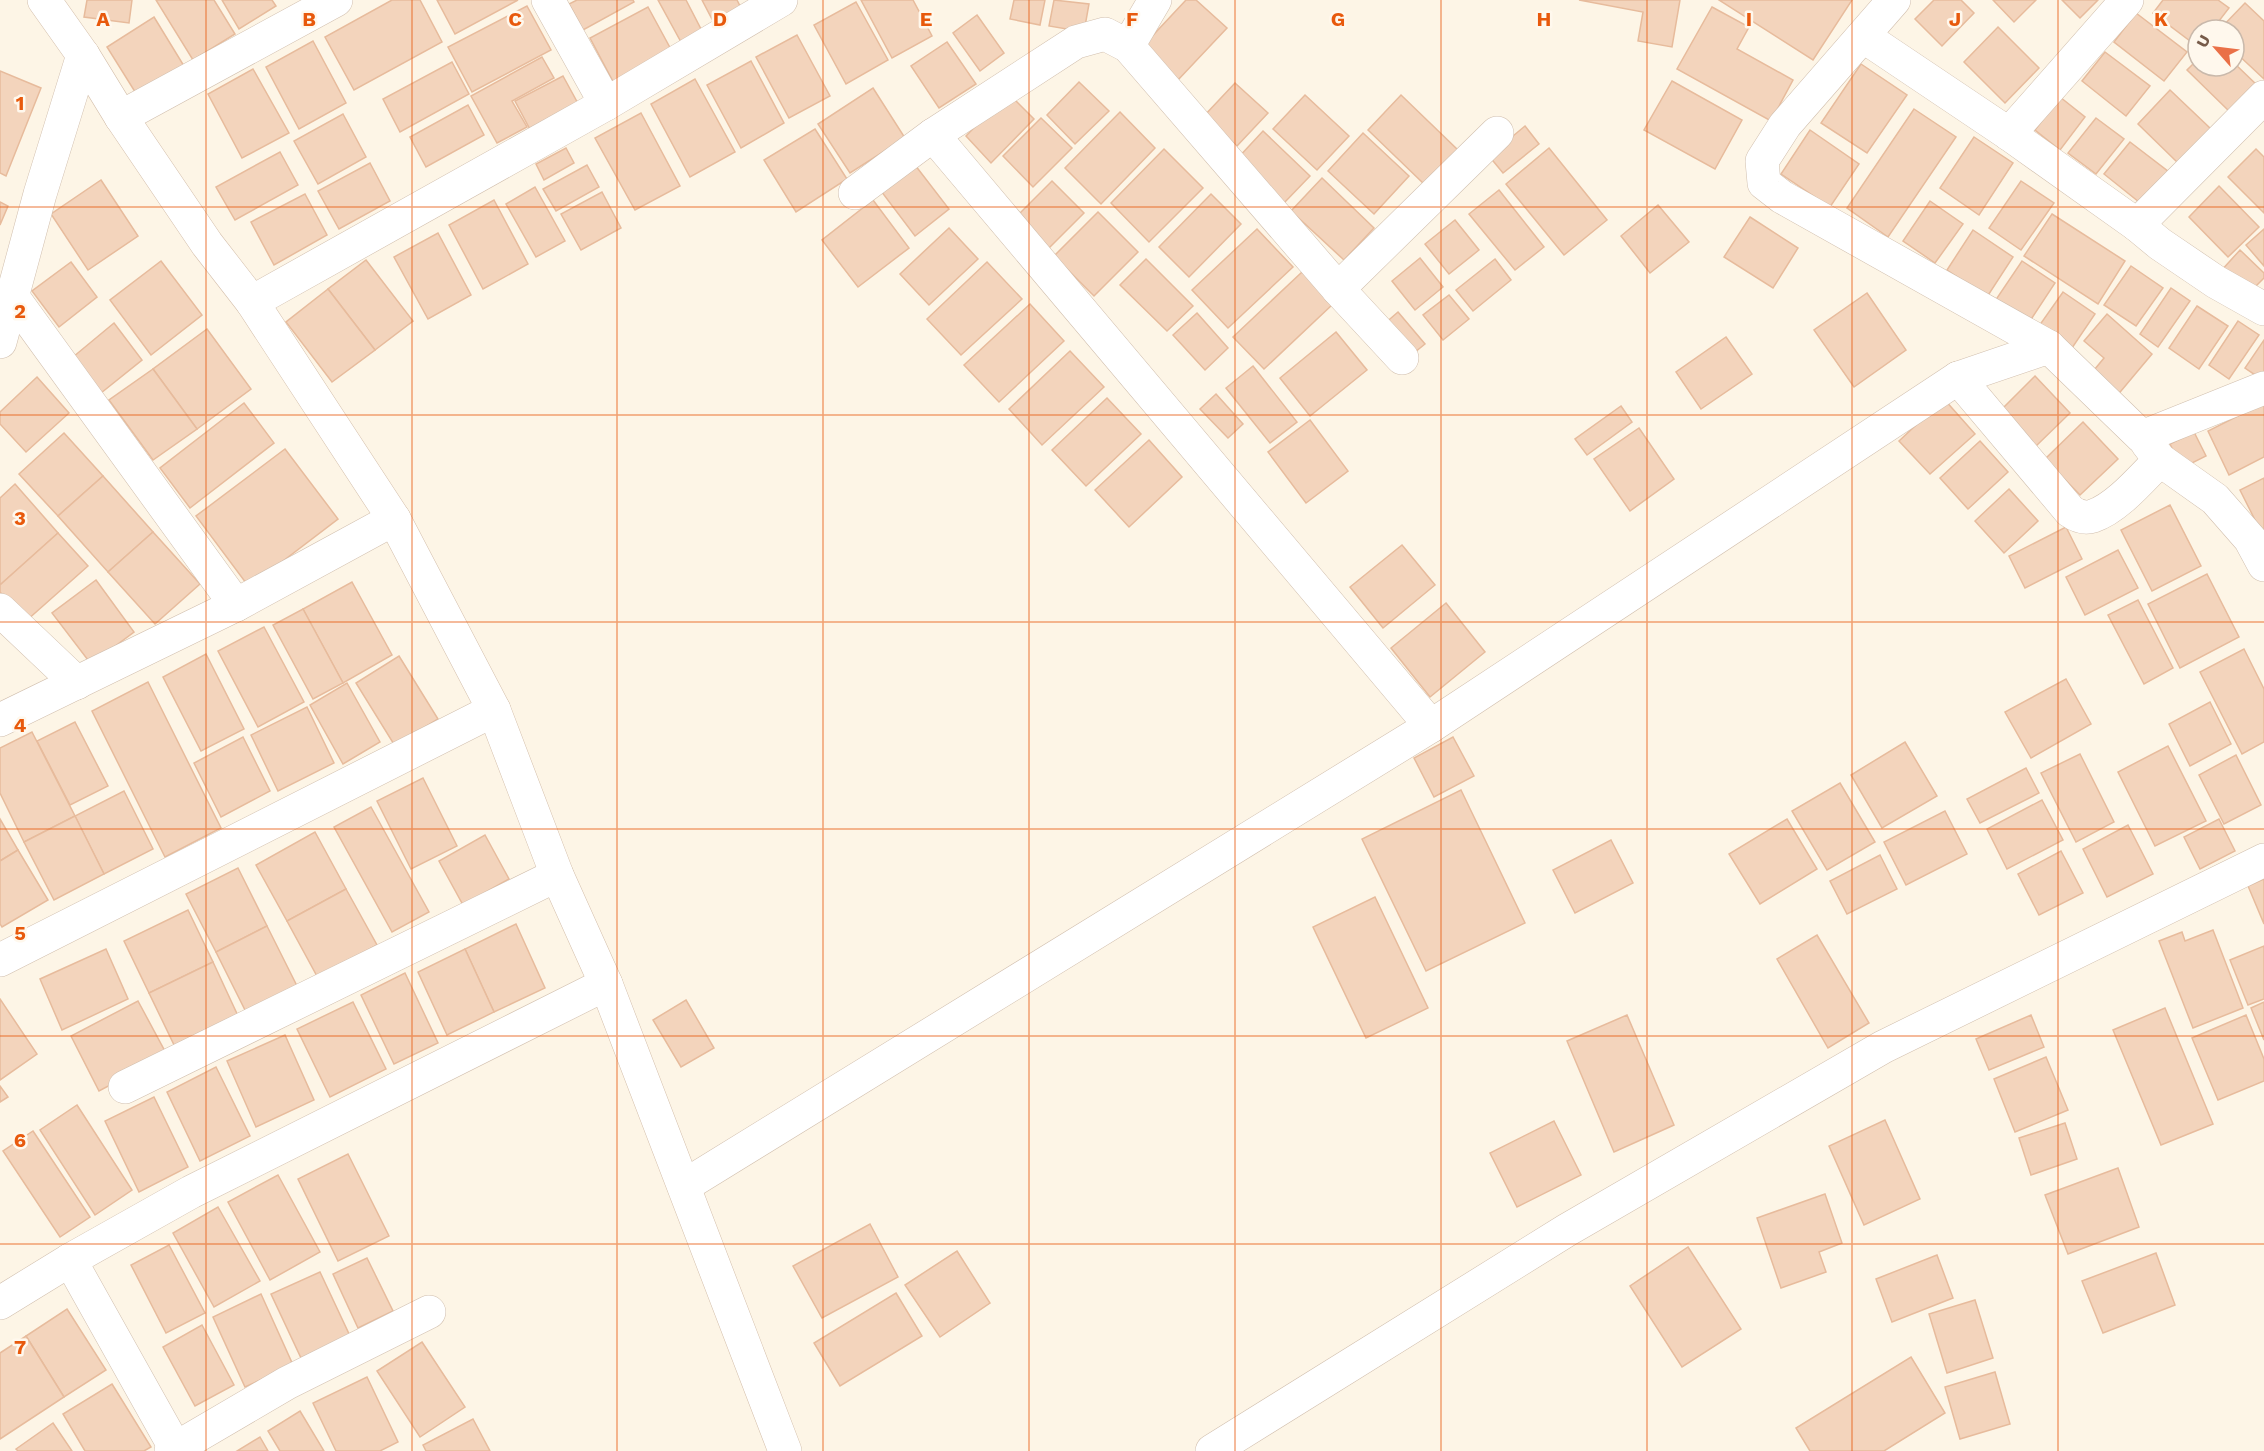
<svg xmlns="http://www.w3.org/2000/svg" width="2264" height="1451" font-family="'Work Sans',sans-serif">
<rect width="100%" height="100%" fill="#fdf5e6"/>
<g fill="#f3d4bc" stroke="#e7bb9c" stroke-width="1.5">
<polygon points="87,0 132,0 129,23 84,17"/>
<polygon points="156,0 214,0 235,34 193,60"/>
<polygon points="222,0 272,0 276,6 239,29"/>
<polygon points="392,0 420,0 442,42 354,90 325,37"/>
<polygon points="437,0 518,0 455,34"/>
<polygon points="577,0 633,0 634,2 583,30 569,4"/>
<polygon points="658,0 686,0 702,31 681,42"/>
<polygon points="702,0 737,0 741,8 714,23"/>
<polygon points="861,0 913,0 932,36 892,58"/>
<polygon points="1014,0 1045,0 1040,25 1010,19"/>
<polygon points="1054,0 1089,4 1084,32 1049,26"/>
<polygon points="1186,0 1196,0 1227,28 1178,80 1142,47"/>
<polygon points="1579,0 1680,0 1672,47 1638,41 1643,12"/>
<polygon points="1719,0 1852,0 1813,60"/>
<polygon points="1934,0 1961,0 1974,13 1942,46 1915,19"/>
<polygon points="1993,0 2036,0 2014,22"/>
<polygon points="2062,0 2098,0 2080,18"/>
<polygon points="2163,0 2218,0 2229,8 2212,30 2198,30 2198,47 2153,13"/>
<polygon points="856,2 888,60 846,84 814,25"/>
<polygon points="2245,3 2264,21 2264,79 2234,51 2234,30 2219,30"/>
<polygon points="527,6 551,50 472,92 448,47"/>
<polygon points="648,7 674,55 616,87 590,38"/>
<polygon points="1712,7 1749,27 1737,49 1793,80 1771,121 1677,69"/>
<polygon points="2136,13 2187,52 2164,81 2114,42"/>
<polygon points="977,15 1004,53 980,71 953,33"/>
<polygon points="154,17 184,66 137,95 107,47"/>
<polygon points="1998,27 2039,68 2005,103 1964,62"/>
<polygon points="797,35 830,96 789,118 756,57"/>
<polygon points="313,41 346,103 299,129 266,67"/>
<polygon points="947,42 976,84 939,108 911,66"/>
<polygon points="2105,52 2150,86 2126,116 2082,81"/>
<polygon points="542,57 554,78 512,101 527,127 497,143 471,96"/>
<polygon points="2198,59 2198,66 2234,66 2234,63 2259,87 2232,114 2187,70"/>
<polygon points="751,61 784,123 741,148 707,85"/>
<polygon points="452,62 469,94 400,132 383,99"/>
<polygon points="1861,64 1907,95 1867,153 1821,123"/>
<polygon points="253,69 289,133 242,158 208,94"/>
<polygon points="0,71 41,88 6,176 0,173"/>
<polygon points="563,76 581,109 533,135 515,101"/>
<polygon points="695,79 735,152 690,177 651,104"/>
<polygon points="1672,81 1742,120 1715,169 1644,130"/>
<polygon points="1079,82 1109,111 1075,144 1047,115"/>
<polygon points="1235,83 1268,113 1237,146 1204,116"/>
<polygon points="873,88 905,138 850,173 818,124"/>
<polygon points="2170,90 2211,129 2178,163 2138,124"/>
<polygon points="1008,93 1034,119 991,163 966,136"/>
<polygon points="1305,95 1349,136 1317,170 1273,129"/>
<polygon points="1401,95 1458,150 1425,185 1368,130"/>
<polygon points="2060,97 2085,117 2060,150 2035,130"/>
<polygon points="468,105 484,135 426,167 410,137"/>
<polygon points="1914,109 1956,137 1888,237 1847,208"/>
<polygon points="1120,112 1155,148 1101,204 1065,168"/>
<polygon points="641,113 680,186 635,210 595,138"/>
<polygon points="343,114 366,157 318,184 294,141"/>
<polygon points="1041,118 1072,148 1033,187 1003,156"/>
<polygon points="2096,118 2124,139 2096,174 2068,153"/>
<polygon points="1525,126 1539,144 1503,173 1489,156"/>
<polygon points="815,129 847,179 796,212 764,160"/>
<polygon points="1810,130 1859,164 1830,207 1781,174"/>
<polygon points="1263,131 1310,176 1284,203 1237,159"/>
<polygon points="1363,133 1409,176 1374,214 1328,171"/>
<polygon points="1974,137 2013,163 1979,215 1940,188"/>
<polygon points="2130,142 2169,172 2144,206 2104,174"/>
<polygon points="566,148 574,163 544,180 536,164"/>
<polygon points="1549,148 1607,220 1564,255 1506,184"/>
<polygon points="1164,149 1203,188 1149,242 1111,203"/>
<polygon points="2256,149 2264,157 2264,213 2228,177"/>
<polygon points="280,152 298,185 235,220 216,187"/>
<polygon points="370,163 390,201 339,229 318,191"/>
<polygon points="587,165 599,187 556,211 543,189"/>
<polygon points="915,165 949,209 915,236 881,191"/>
<polygon points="1322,178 1374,228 1344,260 1291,211"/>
<polygon points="101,180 138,236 88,270 51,214"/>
<polygon points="1052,181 1084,213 1047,250 1015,218"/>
<polygon points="2021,181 2054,203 2021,250 1989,228"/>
<polygon points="2219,186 2259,227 2228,257 2189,217"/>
<polygon points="535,187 565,241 536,257 506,204"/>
<polygon points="1499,190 1544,247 1515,270 1469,214"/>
<polygon points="602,192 621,228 581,250 561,214"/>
<polygon points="305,194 327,235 274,265 251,222"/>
<polygon points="1211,194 1241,224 1189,277 1159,247"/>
<polygon points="494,200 528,264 483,289 449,225"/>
<polygon points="873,200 909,248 858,287 822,240"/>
<polygon points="1930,201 1963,224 1935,263 1903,241"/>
<polygon points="0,202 8,206 0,225"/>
<polygon points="1658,205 1689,242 1650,273 1621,236"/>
<polygon points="1098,212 1138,252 1094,296 1054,256"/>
<polygon points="2052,214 2125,261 2098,304 2024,256"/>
<polygon points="1750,217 1798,248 1773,288 1724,257"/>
<polygon points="1455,220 1479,250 1449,274 1425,244"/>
<polygon points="949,228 978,259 929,305 900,274"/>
<polygon points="1257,229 1293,267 1228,328 1192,290"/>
<polygon points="2264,229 2264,266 2246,245"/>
<polygon points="1973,230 2013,257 1987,297 1947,270"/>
<polygon points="438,233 471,295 428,319 394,257"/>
<polygon points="2240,250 2264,273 2264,278 2246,296 2220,272"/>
<polygon points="1420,258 1443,287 1415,310 1392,281"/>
<polygon points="1146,259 1193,306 1167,331 1120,285"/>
<polygon points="1495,259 1511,280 1473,311 1456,290"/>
<polygon points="366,260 413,321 375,350 328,289"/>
<polygon points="161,261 202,315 151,355 110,300"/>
<polygon points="2022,261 2055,283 2028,324 1995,301"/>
<polygon points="71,262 97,297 59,327 32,291"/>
<polygon points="987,262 1022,299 961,355 927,319"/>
<polygon points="2131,266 2163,288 2136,326 2104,305"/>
<polygon points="1302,272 1333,304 1264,369 1233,337"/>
<polygon points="2171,288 2190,301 2158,347 2140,334"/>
<polygon points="328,289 375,350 332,382 286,322"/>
<polygon points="2063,292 2095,314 2072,348 2039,326"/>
<polygon points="1867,293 1906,350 1854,387 1814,330"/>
<polygon points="1449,295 1469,319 1443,340 1423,315"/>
<polygon points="1030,304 1064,341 999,402 964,365"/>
<polygon points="2197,306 2228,326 2199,369 2169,348"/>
<polygon points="1398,312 1425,344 1409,357 1383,325"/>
<polygon points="1197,313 1228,348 1205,370 1173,335"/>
<polygon points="2107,314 2152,354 2116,397 2090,375 2104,358 2084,341"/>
<polygon points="2238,321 2259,335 2229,379 2209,365"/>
<polygon points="114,323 142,360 101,393 73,357"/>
<polygon points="207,329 251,389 197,429 153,369"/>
<polygon points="1336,332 1367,370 1310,416 1280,378"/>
<polygon points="1726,337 1752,374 1701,409 1676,372"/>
<polygon points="2264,340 2264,381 2245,368"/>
<polygon points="1070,351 1104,387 1042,445 1009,409"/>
<polygon points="1253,366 1297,422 1270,443 1226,388"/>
<polygon points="153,369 197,429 153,460 109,400"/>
<polygon points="2035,376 2070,413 2034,448 1999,412"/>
<polygon points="37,377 69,413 26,452 0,424 0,412"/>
<polygon points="1216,394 1243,424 1228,438 1200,409"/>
<polygon points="1107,398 1141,434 1086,486 1052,450"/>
<polygon points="1944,399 1975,434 1930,474 1899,441"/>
<polygon points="244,403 274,443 190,508 160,468"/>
<polygon points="2264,403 2264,457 2229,475 2208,431"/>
<polygon points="1621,406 1632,422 1587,455 1575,439"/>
<polygon points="1310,420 1348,471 1306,503 1268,452"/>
<polygon points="2083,422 2118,459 2080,495 2045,459"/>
<polygon points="1639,428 1674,479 1630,511 1594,459"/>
<polygon points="2194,432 2206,456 2182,468 2170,444"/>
<polygon points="64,433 103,476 58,516 19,474"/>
<polygon points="1149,440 1182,477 1129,527 1095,490"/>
<polygon points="1980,441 2008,472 1968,509 1940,478"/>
<polygon points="285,449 338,519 249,587 196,516"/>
<polygon points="103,476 153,532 108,572 58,516"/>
<polygon points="2264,478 2264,536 2263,536 2240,490"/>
<polygon points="15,484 58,533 0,585 0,498"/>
<polygon points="2009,489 2038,521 2004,553 1975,521"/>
<polygon points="2170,505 2201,566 2152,591 2121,530"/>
<polygon points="2066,527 2082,559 2025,588 2009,556"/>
<polygon points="153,532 200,584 155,624 108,572"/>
<polygon points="58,533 88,566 26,621 0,592 0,585"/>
<polygon points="1402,545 1435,585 1383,628 1350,587"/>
<polygon points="2118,550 2138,588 2085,615 2066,577"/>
<polygon points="2207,574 2239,637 2180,668 2148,604"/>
<polygon points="96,580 134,632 91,664 52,613"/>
<polygon points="352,582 392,655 343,683 303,609"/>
<polygon points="2138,600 2173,668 2144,684 2108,615"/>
<polygon points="1446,603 1485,652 1430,697 1391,648"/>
<polygon points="303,609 343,683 313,699 273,625"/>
<polygon points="264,627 304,702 258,727 218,651"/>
<polygon points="2244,649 2264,689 2264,742 2242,754 2200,672"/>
<polygon points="206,654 244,729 201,751 163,677"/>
<polygon points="399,656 438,719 395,746 356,683"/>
<polygon points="2066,679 2091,724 2031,758 2005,712"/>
<polygon points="148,682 221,828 165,857 92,711"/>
<polygon points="347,683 380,742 343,764 310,705"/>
<polygon points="2210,702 2231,744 2190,766 2169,724"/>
<polygon points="307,707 334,763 278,791 251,735"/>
<polygon points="75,722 108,786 70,805 37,741"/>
<polygon points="32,732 75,816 24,842 0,793 0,748"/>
<polygon points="243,737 270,791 221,817 194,763"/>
<polygon points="1453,737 1474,776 1434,797 1414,758"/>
<polygon points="1905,742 1937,796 1882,828 1851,775"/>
<polygon points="2168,746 2206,821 2155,846 2118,772"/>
<polygon points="2080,754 2114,822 2076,842 2041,773"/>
<polygon points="2236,755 2261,805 2224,824 2199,775"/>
<polygon points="2026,768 2039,793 1980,823 1967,799"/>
<polygon points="423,778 457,846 411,869 377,801"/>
<polygon points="1840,783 1875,842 1827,870 1792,811"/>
<polygon points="1461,790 1525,923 1426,971 1362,839"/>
<polygon points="124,791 153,849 104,874 75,816"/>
<polygon points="2042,800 2063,840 2007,869 1987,829"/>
<polygon points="371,807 429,912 392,932 334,827"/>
<polygon points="1945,811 1967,854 1906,885 1884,842"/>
<polygon points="75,816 104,874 54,900 24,842"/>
<polygon points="0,819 18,850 0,861"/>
<polygon points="1787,819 1817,869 1760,904 1729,854"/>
<polygon points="2219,819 2235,851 2200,869 2184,837"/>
<polygon points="2128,825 2153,874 2107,897 2083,849"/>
<polygon points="315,832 346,889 287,921 256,865"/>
<polygon points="485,835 509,879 463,905 439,861"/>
<polygon points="1611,840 1633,883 1575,913 1553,870"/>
<polygon points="18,850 48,900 2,927 0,924 0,861"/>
<polygon points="2061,851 2083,893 2039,915 2018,874"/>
<polygon points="1880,855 1897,889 1847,914 1830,881"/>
<polygon points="238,868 267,926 216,952 186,894"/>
<polygon points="2264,879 2264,924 2248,886"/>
<polygon points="346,889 377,945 318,978 287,921"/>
<polygon points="1375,897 1428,1008 1366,1038 1313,927"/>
<polygon points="188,910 213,962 149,993 124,941"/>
<polygon points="516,924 545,988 494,1012 465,949"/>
<polygon points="267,926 299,990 248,1016 216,952"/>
<polygon points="2213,930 2243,1008 2193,1028 2159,941 2182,932 2185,941"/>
<polygon points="1817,935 1869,1023 1828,1048 1777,959"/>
<polygon points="2264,946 2264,999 2248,1005 2230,960"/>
<polygon points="106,949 128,999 62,1030 40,979"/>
<polygon points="465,949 494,1012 447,1035 418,972"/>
<polygon points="213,962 239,1018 176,1049 149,993"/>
<polygon points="405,973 438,1043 394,1064 361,995"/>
<polygon points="0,999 37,1054 0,1080"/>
<polygon points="686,1000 714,1048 681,1067 653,1020"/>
<polygon points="138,1001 167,1055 99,1091 71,1036"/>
<polygon points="353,1002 386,1069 330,1097 297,1029"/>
<polygon points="2264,1002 2264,1040 2251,1008"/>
<polygon points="2165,1008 2213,1124 2161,1145 2113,1030"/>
<polygon points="1627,1015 1674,1125 1614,1152 1567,1041"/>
<polygon points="2031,1015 2044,1047 1989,1070 1976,1039"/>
<polygon points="2246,1015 2264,1059 2264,1081 2218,1100 2192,1038"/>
<polygon points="285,1035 314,1100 256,1127 227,1061"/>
<polygon points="2046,1057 2068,1110 2015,1132 1994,1079"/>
<polygon points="216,1067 250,1136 200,1161 167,1092"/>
<polygon points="0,1086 8,1097 0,1102"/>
<polygon points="154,1097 188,1167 139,1192 105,1121"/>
<polygon points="77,1105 132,1190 95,1215 40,1130"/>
<polygon points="1885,1120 1920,1199 1864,1225 1829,1146"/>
<polygon points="1554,1121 1581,1175 1517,1207 1490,1153"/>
<polygon points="2065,1123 2077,1159 2031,1175 2019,1138"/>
<polygon points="33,1131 90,1217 60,1237 3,1151"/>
<polygon points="348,1154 389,1236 338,1261 298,1179"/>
<polygon points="2118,1168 2139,1227 2068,1254 2045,1195"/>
<polygon points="278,1175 320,1252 270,1280 228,1202"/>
<polygon points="1825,1194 1842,1243 1819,1252 1826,1272 1781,1288 1757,1218"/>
<polygon points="218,1207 260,1281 214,1307 173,1233"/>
<polygon points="870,1224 898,1277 822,1318 793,1266"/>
<polygon points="169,1245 205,1313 166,1333 131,1265"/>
<polygon points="1688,1247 1741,1329 1682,1367 1630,1286"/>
<polygon points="957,1251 990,1303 940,1337 905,1285"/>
<polygon points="2156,1253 2175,1305 2103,1333 2082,1281"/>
<polygon points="1937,1255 1953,1298 1892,1322 1876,1279"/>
<polygon points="367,1258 393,1311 358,1328 333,1274"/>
<polygon points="320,1272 350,1336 301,1358 271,1294"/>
<polygon points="896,1293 922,1336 840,1386 814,1343"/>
<polygon points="261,1294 293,1365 245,1387 213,1317"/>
<polygon points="1975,1300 1993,1358 1947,1373 1929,1314"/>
<polygon points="67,1309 106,1370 64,1397 26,1336"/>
<polygon points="202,1325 234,1385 195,1406 163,1347"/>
<polygon points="26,1336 64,1397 0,1439 0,1353"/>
<polygon points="422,1342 465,1407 420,1437 377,1371"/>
<polygon points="1911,1357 1945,1413 1884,1451 1810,1451 1796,1428"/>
<polygon points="1995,1372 2010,1424 1960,1439 1945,1387"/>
<polygon points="367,1377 398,1442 380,1451 336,1451 313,1403"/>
<polygon points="112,1384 151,1447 144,1451 85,1451 63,1414"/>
<polygon points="300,1411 324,1451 280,1451 268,1431"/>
<polygon points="473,1419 490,1451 426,1451 423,1445"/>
<polygon points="53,1423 72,1451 18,1451 16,1449"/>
<polygon points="260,1437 268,1451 237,1451"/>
</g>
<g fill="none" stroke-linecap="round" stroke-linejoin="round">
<defs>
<g id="street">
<polyline points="548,0 606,104"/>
<polyline points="1894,0 1785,125 1762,161 1764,183 1782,197 2049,347"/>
<polyline points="1863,36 2009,134 2137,225 2160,244 2216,282 2264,309"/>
<polyline points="1128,46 1155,0"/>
<polyline points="121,117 336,0"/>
<polyline points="2009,134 2127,0"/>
<polyline points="933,135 1431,726"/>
<polyline points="855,193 933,135 1076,42 1105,34 1128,46 1338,289 1402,358"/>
<polyline points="2137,225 2264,97"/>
<polyline points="1338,289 1497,133"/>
<polyline points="12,296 236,605"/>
<polyline points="252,302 606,104 781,0"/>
<polyline points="0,342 40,194 83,55"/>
<path d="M1958,378L2070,511C2077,516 2084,519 2093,516C2117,508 2142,478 2160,460"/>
<polyline points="2147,443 2160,460 2215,499 2250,539 2264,565"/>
<polyline points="0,610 77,683"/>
<polyline points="0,720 236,605 394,519"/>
<polyline points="0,960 494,710"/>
<polyline points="125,1087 557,875"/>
<polyline points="684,1186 1431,726 1958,378 2049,347 2142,437 2264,388"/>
<polyline points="70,1260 177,1451"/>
<polyline points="0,1303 70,1260 191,1192 606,984"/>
<polyline points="171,1451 287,1383 429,1312"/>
<polyline points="1212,1451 1567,1230 1883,1047 2264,860"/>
</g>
<polyline id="secondary" points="44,0 83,55 121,117 207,244 252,302 394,519 494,710 557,875 606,984 785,1451"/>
</defs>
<use href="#street" stroke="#d1bfae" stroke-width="34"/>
<use href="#secondary" stroke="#d4bfab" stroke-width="34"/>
<use href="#street" stroke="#fff" stroke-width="33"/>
<use href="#secondary" stroke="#fff" stroke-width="33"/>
</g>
<path fill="none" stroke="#e8590c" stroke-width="1.5" stroke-opacity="0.55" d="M206,0V1451M412,0V1451M617,0V1451M823,0V1451M1029,0V1451M1235,0V1451M1441,0V1451M1647,0V1451M1852,0V1451M2058,0V1451M0,207H2264M0,415H2264M0,622H2264M0,829H2264M0,1036H2264M0,1244H2264"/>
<g font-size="20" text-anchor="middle" font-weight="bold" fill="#e8590c" stroke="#fff8ed" stroke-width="5" stroke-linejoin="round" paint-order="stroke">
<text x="103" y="26">A</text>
<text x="309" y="26">B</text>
<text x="515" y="26">C</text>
<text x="720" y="26">D</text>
<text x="926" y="26">E</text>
<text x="1132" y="26">F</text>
<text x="1338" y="26">G</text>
<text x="1544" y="26">H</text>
<text x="1749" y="26">I</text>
<text x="1955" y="26">J</text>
<text x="2161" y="26">K</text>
<text x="20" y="110">1</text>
<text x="20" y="318">2</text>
<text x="20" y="525">3</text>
<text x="20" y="732">4</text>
<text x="20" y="940">5</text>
<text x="20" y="1147">6</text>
<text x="20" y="1354">7</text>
</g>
<g transform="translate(2216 48) rotate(298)"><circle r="28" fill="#fff8ed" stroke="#c9b9ab" stroke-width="1.5"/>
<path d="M0-4.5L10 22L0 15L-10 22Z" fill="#ea7047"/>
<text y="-9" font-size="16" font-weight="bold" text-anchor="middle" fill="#775b49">U</text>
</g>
</svg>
